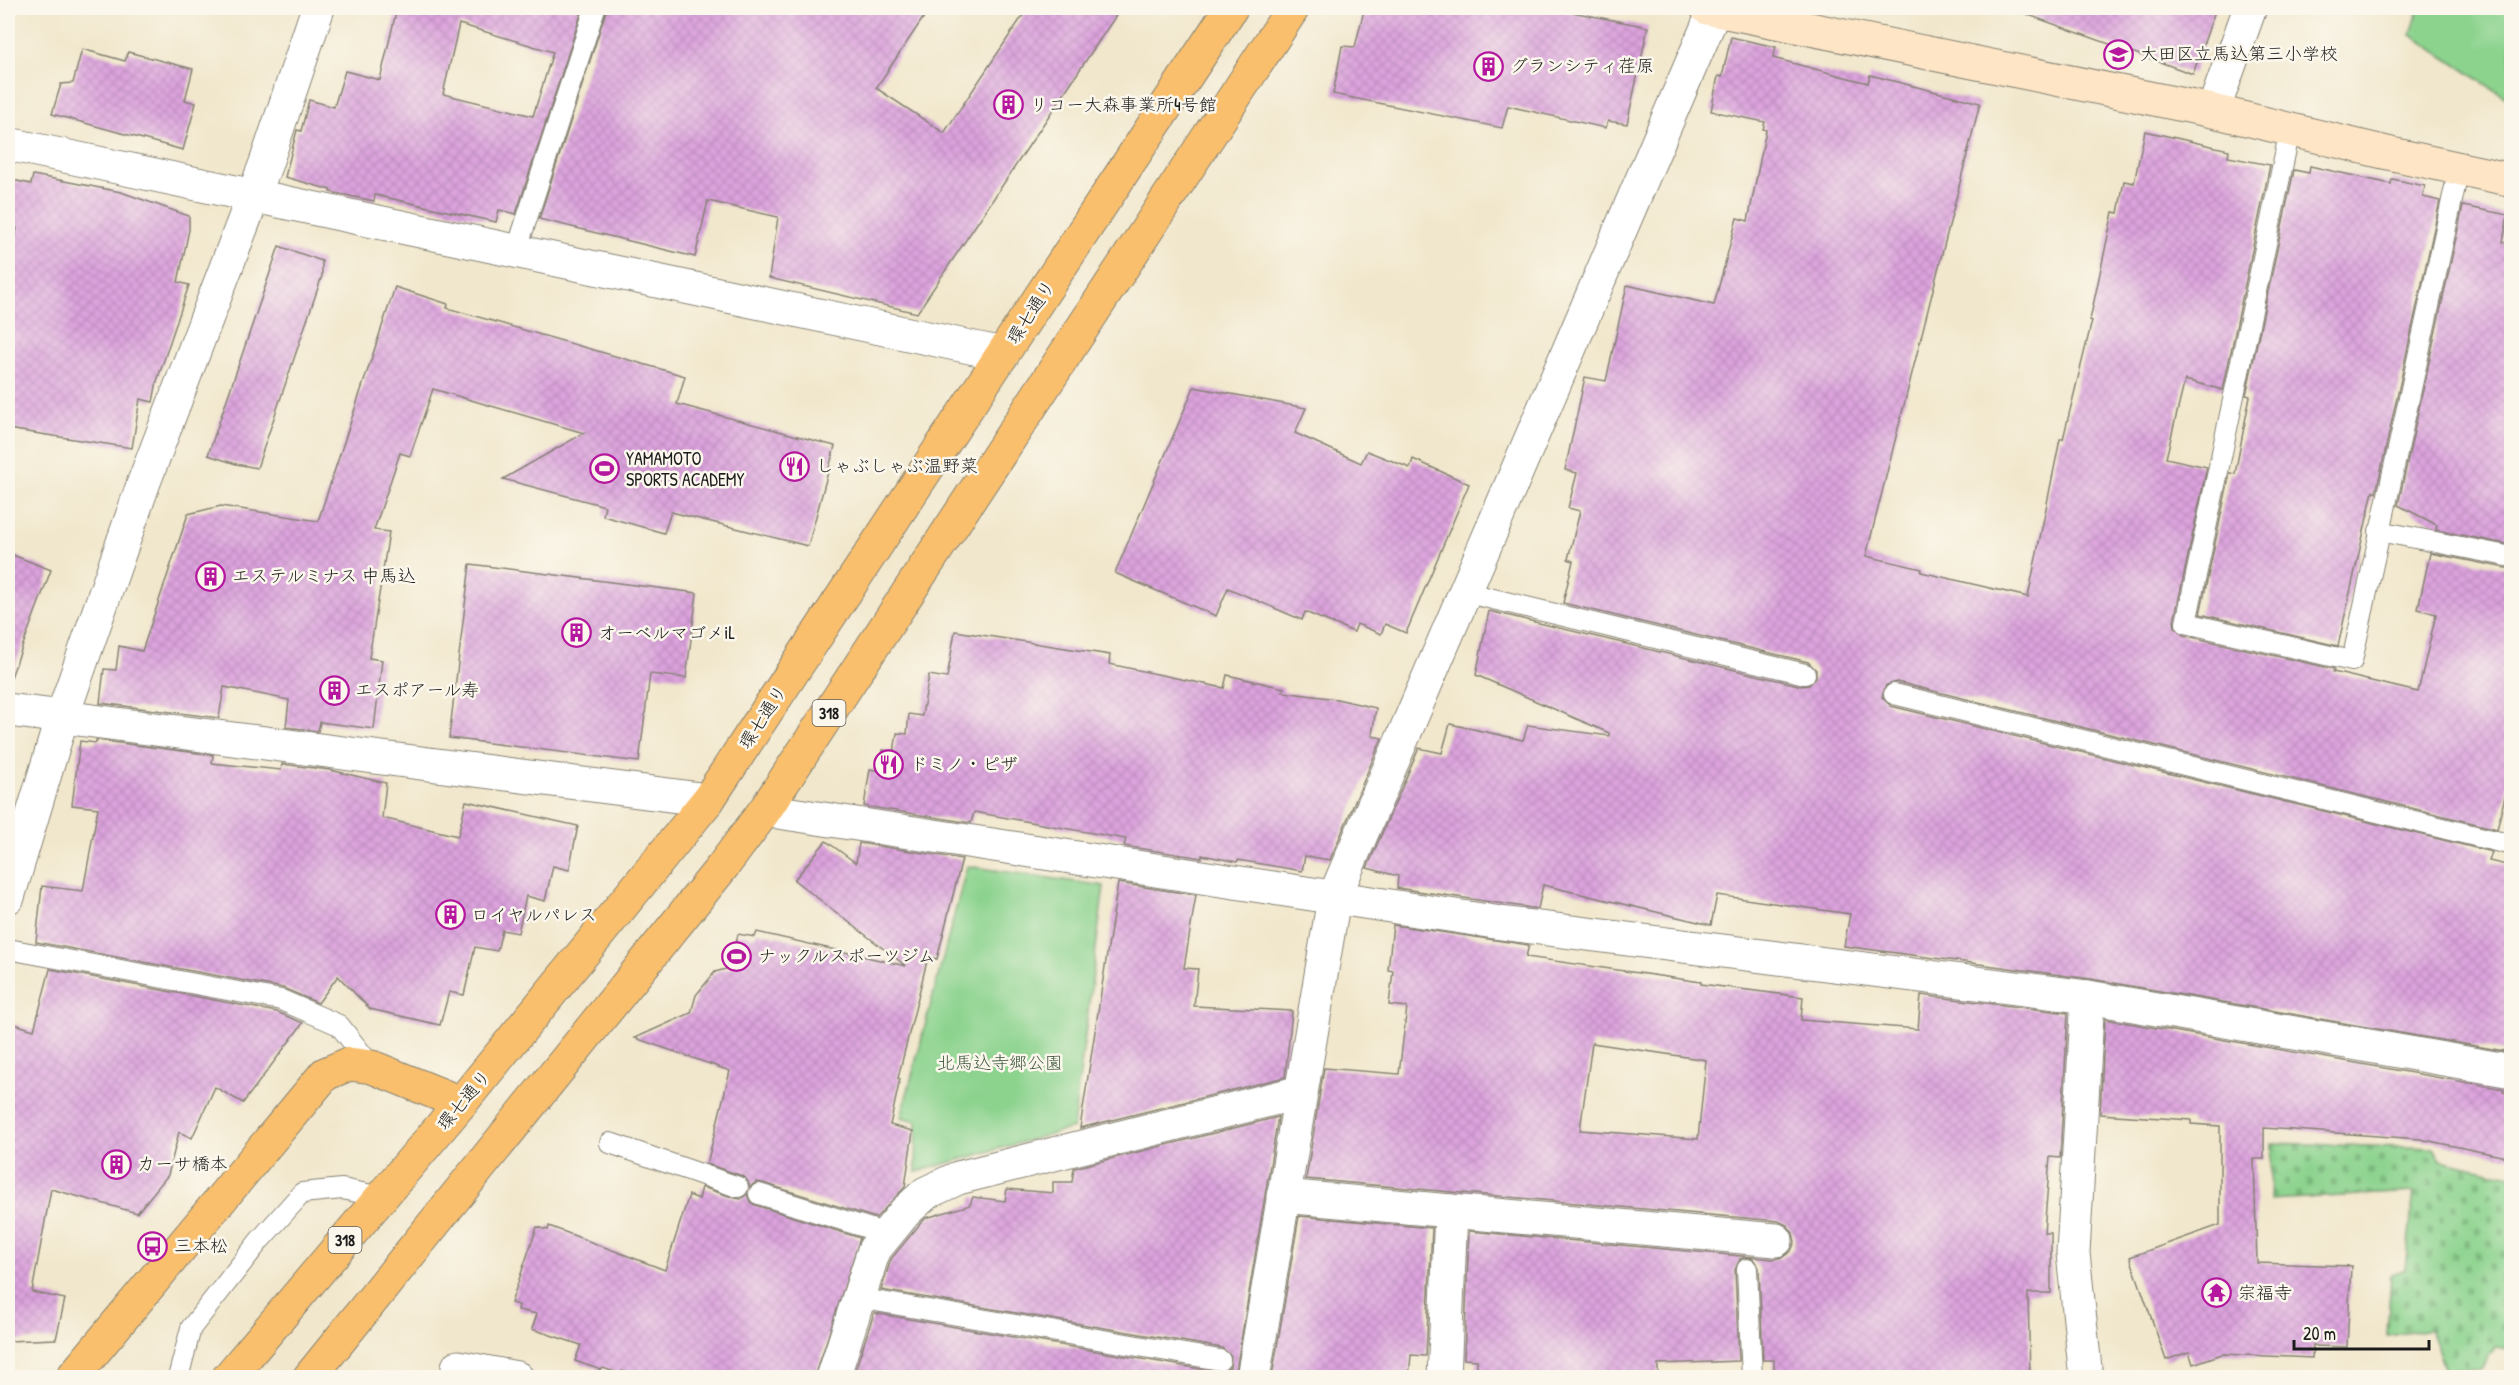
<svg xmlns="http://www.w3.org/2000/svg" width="2519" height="1385" font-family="'Patrick Hand','Klee One',sans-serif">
<defs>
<pattern id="cemetery-stones" width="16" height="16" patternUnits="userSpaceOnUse" patternTransform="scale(1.5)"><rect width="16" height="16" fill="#8cd38e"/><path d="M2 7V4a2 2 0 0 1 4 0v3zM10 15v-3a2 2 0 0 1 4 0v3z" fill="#78b57a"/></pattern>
<pattern id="building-cross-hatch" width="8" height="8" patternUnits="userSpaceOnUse" patternTransform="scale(1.5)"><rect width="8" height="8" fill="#dca3dd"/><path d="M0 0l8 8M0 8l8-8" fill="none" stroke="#bc8cbd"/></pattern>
</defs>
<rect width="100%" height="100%" fill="#fbf7ec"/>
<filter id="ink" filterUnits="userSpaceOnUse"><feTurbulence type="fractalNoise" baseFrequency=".0167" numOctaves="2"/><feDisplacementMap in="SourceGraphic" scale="12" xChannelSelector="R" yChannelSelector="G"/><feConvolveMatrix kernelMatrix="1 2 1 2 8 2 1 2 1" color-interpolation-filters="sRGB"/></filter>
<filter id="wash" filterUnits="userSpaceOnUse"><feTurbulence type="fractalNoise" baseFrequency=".008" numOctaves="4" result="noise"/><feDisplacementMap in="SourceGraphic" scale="24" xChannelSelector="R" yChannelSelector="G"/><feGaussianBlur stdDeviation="1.35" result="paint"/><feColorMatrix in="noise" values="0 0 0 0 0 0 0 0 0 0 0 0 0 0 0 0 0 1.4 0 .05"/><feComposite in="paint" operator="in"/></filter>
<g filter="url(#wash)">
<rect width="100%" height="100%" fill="#f1e7cc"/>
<g fill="#8cd38e" stroke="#547855" stroke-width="1.5">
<polygon points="2419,8 2511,8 2511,101 2411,35"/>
<polygon points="967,866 1104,886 1073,1128 916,1172 917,1121 901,1117"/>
</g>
<polygon fill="url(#cemetery-stones)" stroke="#547855" stroke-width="1.5" points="2272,1143 2434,1148 2441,1160 2511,1176 2511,1349 2495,1347 2481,1369 2445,1370 2430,1329 2387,1336 2391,1276 2405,1269 2414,1192 2270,1200"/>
<g id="blocks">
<g fill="url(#building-cross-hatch)" fill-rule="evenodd">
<path d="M397,8H583L516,214L499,210L496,222L375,195L374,201L330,192L331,190L285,177L297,130L301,131L309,100L334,107L345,71L380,80ZM459,24L553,52L533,116L443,94Z"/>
<polygon points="607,8 930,8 876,88 944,133 1028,8 1121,8 917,313 769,278 778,217 708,201 695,257 539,219"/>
<polygon points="1376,8 1552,8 1648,27 1627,124 1608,121 1605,128 1508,106 1502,128 1333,94 1342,46 1355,47 1364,10 1375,12"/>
<polygon points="2024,8 2216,8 2193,74 2023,13"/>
<polygon points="1731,37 1776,47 1773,58 1868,83 1870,75 1980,103 1866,556 1922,569 1921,572 2028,597 2060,439 2063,439 2092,321 2090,320 2113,212 2118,213 2124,181 2134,183 2145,131 2229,150 2228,157 2270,165 2223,390 2185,380 2166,458 2207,467 2174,621 2175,627 2183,635 2334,669 2333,672 2418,692 2436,614 2418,609 2430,553 2511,569 2511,772 2497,829 1897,682 1886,685 1882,697 1891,706 2492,852 2489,861 2511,866 2510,1052 2091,979 1844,946 1850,914 1717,895 1711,925 1543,885 1538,909 1397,888 1398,876 1367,868 1419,748 1442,753 1450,724 1523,740 1528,725 1609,736 1609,733 1476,675 1489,611 1802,686 1809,685 1816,677 1816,670 1808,662 1563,603 1573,561 1568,559 1580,511 1568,508 1577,473 1565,470 1585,377 1606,381 1627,285 1714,305 1737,218 1748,221 1766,130 1763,129 1765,122 1711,111 1718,76 1722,77"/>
<polygon points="82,49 125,61 128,52 193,69 185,100 196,103 183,150 52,114 61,84 73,83"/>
<polygon points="2310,166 2391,184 2392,179 2425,186 2423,197 2440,201 2376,493 2373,491 2338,646 2200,614 2230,473 2235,474 2250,396 2246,395 2294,170 2309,173"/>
<polygon points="33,175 121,192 189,216 189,230 178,282 189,285 157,381 153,402 140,399 132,448 8,429 8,280 17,228 8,226 8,179 31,184"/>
<polygon points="2463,206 2508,215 2503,242 2511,244 2511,545 2436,530 2437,525 2398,505"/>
<polygon points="279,246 322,261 322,276 257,468 236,464 208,455"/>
<polygon points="395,287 448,304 447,308 685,376 677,404 835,446 808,546 671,512 664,533 603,516 605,506 503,479 584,433 433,389 410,456 400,453 374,530 389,532 369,658 382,660 374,729 320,722 318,731 286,727 289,700 224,687 219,718 100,703 104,669 116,670 119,646 142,651 188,514 221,506 318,521"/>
<polygon points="1194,387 1306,408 1295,433 1361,463 1367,451 1410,468 1413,459 1469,484 1406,633 1385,624 1381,634 1357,624 1354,632 1305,612 1302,620 1228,588 1216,616 1115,573"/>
<polygon points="8,553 51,570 11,677 8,676"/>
<polygon points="470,564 697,593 686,678 650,674 639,762 449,738"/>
<polygon points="955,631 1110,655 1109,664 1224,688 1227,675 1284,688 1283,692 1337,699 1376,708 1372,736 1382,738 1330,860 1305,856 1302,871 1238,860 1237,862 1202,855 1202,858 1124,846 1126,839 974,812 971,823 864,806 870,769 880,771 883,750 894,752 897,733 907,734 909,714 922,716 929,675 947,678"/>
<polygon points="96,740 213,755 212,763 281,770 282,764 330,770 386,783 382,818 458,836 466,801 578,826 569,870 553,866 545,901 526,896 518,933 502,930 497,951 475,947 464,995 449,992 440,1025 370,1009 338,976 318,1003 283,988 36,942 42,886 83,891 98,808 72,805 80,741 96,743"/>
<polygon points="826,841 856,863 859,843 962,859 937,959 928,957 898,1078 900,1079 890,1125 913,1131 905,1187 876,1218 763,1183 756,1182 750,1187 747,1180 742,1176 707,1164 730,1071 635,1038 691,1013 696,995 715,972 730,968 738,934 755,937 757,932 906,966 794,880"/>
<polygon points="1118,883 1196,895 1184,968 1198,969 1194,1006 1292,1011 1285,1077 1080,1128"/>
<path d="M1393,925L1529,945L1526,957L1701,982V984L1803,997L1801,1020L1918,1029L1921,995L2068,1013L2060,1158L2050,1157L2044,1233H2051V1293H2028L2030,1377H1774V1360H1763L1759,1268L1753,1259L1747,1257L1740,1259L1735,1270L1739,1361L1658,1364V1377H1477V1360L1464,1359L1469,1231L1774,1259L1783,1257L1791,1251L1795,1242L1793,1233L1787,1225L1778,1221L1306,1179L1324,1068L1399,1074L1407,1007L1389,1005L1393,971L1388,970ZM1592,1043L1706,1060L1698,1139L1580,1130Z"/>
<polygon points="50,969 277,1012 303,1023 243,1103 215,1087 192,1138 179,1132 168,1175 137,1213 51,1189 32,1292 65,1299 56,1339 8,1341 8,1022 34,1030"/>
<polygon points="2105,1019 2504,1089 2503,1092 2511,1094 2511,1158 2420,1139 2264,1128 2264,1159 2254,1159 2257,1263 2351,1266 2347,1347 2313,1346 2312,1358 2222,1354 2193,1364 2189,1352 2166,1360 2130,1257 2220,1225 2220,1126 2191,1124 2191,1120 2100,1114"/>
<polygon points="1278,1117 1235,1377 853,1377 874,1313 1218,1372 1225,1371 1230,1367 1231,1356 1222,1348 881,1290 891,1259 919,1225 926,1218 970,1205 973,1197 1005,1201 1007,1189 1053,1193 1053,1182 1072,1182 1074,1168"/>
<polygon points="702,1187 735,1198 741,1199 747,1194 750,1202 755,1205 860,1238 815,1377 638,1377 622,1371 621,1374 603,1368 601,1370 575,1361 581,1345 532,1329 537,1314 518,1310 519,1305 511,1303 537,1227 548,1230 549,1226 665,1270 689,1195 699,1199"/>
<polygon points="1299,1216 1432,1228 1426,1356 1411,1355 1409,1377 1272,1377"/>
</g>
</g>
</g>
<g filter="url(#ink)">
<use href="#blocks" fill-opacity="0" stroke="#868274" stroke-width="1.5"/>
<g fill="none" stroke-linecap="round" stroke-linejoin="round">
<defs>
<g id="lane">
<polyline points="2290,130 2186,623 2352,661 2459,168"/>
<polyline points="516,252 595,8"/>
<polyline points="2379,531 2512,557"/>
<polyline points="1464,592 1805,674"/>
<polyline points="1894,694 2512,845"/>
<polyline points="8,949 281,1000 339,1025 372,1067"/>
<polyline points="610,1143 738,1187"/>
<polyline points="759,1194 887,1234"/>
<polyline points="1747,1269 1752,1378"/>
<polyline points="858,1298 1220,1360"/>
<polyline points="178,1378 191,1328 260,1240 302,1193 342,1189 382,1197"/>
</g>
<g id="street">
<polyline points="2213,111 2250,8"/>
<polyline points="8,144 1003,354"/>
<polyline points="8,710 708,800"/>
<polyline points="765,810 1501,923 2088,997 2512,1071"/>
<polyline points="8,897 62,717 144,482 266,163 318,8"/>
<polyline points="1283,1196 1776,1240"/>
<polyline points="458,1367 517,1378"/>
<polyline points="833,1378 874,1250 905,1212 926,1193 958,1178 1301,1092"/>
<polyline points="1253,1378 1334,898 1715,9"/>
<polyline points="1444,1378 1451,1211"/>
<polyline points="2086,1378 2073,1253 2088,997"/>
</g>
<polyline id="secondary" points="1707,8 2213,111 2383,152 2512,180"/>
<g id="primary">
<polyline points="72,1378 325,1074 349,1064 372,1067 461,1103"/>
<polyline points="228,1378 461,1103 708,800 1231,8"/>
<polyline points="309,1378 723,866 765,810 1293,8"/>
</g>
</defs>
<use href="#lane" stroke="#868274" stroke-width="22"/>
<use href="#street" stroke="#868274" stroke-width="35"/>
<use href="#secondary" stroke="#868274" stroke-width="35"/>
<use href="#primary" stroke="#868274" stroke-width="35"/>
<use href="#lane" stroke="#fff" stroke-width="20"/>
<use href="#street" stroke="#fff" stroke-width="33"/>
<use href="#secondary" stroke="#fde5c5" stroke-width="33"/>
<use href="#primary" stroke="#f9bf6d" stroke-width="33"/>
</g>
</g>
<defs>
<symbol id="school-ring" viewBox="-11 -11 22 22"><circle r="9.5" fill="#fbf7ec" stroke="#b5179e" stroke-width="1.5"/><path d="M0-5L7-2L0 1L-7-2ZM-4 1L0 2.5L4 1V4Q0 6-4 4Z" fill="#b5179e"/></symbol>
<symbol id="building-ring" viewBox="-11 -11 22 22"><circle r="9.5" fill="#fbf7ec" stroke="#b5179e" stroke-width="1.5"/><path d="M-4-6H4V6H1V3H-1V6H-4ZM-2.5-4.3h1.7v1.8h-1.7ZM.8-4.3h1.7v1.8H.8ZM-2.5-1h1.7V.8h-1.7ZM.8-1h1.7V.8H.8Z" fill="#b5179e"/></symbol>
<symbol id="restaurant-ring" viewBox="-11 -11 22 22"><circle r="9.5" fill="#fbf7ec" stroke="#b5179e" stroke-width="1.5"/><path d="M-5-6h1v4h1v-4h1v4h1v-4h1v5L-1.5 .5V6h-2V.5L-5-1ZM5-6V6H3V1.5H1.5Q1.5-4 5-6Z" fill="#b5179e"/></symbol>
<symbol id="stadium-ring" viewBox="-11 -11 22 22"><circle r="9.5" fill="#fbf7ec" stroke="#b5179e" stroke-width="1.5"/><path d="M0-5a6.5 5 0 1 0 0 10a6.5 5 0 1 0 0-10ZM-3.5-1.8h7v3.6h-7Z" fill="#b5179e"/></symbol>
<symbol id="bus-ring" viewBox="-11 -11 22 22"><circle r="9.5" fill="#fbf7ec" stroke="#b5179e" stroke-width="1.5"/><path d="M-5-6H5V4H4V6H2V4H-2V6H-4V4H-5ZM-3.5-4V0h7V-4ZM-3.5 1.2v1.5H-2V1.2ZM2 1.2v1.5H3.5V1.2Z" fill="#b5179e"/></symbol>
<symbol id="temple-ring" viewBox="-11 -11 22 22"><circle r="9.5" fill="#fbf7ec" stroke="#b5179e" stroke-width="1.5"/><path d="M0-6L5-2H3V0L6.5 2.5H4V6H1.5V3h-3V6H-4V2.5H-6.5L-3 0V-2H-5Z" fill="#b5179e"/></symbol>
</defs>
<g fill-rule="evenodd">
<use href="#school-ring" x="2102" y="38" width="33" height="33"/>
<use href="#building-ring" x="1472" y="50" width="33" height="33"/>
<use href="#building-ring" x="992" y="88" width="33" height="33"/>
<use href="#restaurant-ring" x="778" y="450" width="33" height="33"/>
<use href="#stadium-ring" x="588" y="452" width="33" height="33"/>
<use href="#building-ring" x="194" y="560" width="33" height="33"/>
<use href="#building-ring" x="560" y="616" width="33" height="33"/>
<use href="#building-ring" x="318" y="674" width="33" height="33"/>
<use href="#restaurant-ring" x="872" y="748" width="33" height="33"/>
<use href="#building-ring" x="434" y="898" width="33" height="33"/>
<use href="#stadium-ring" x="720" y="940" width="33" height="33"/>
<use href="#building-ring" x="100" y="1148" width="33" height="33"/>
<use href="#bus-ring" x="136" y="1230" width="33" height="33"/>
<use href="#temple-ring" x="2200" y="1276" width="33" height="33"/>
</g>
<g text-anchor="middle" stroke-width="5" stroke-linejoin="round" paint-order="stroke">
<g fill="#fbf7ec" stroke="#5f5e5a" stroke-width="1.5">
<rect x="812.5" y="700" width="33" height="26" rx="4.5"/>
<rect x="328.5" y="1227" width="33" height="26" rx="4.5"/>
</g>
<g font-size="16" font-weight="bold" fill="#1c1c1c">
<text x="829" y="719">318</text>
<text x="345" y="1246">318</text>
</g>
<g font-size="18" fill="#1c1c1c" stroke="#fbf7ec" text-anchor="start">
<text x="2140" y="60">大田区立馬込第三小学校</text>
<text x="1510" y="72">グランシティ荏原</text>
<text x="1030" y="111">リコー大森事業所4号館</text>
<text x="626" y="465">YAMAMOTO<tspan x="626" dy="21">SPORTS ACADEMY</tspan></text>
<text x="816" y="472">しゃぶしゃぶ温野菜</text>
<text x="232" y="582">エステルミナス 中馬込</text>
<text x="598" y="639">オーベルマゴメiL</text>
<text x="355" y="696">エスポアール寿</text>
<text x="910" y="770">ドミノ・ピザ</text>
<text x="471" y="921">ロイヤルパレス</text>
<text x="758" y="962">ナックルスポーツジム</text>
<text x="137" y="1170">カーサ橋本</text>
<text x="174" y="1252">三本松</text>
<text x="2238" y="1299">宗福寺</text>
</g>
<g font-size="18" fill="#1c1c1c" stroke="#fbf7ec">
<text transform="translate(1031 312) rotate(-57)" y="6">環七通り</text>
<text transform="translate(763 717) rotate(-57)" y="6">環七通り</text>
<text transform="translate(464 1100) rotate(-50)" y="6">環七通り</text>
</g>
<g font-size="18" fill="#435c44" stroke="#fbf7ec">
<text x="1000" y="1069">北馬込寺郷公園</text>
</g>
</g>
<rect width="2519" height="1385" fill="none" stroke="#fbf7ec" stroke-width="30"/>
<path d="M2294 1340v9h135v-9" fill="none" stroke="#1c1c1c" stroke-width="3"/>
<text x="2303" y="1340" font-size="18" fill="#1c1c1c" stroke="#fbf7ec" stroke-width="4.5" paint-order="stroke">20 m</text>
</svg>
